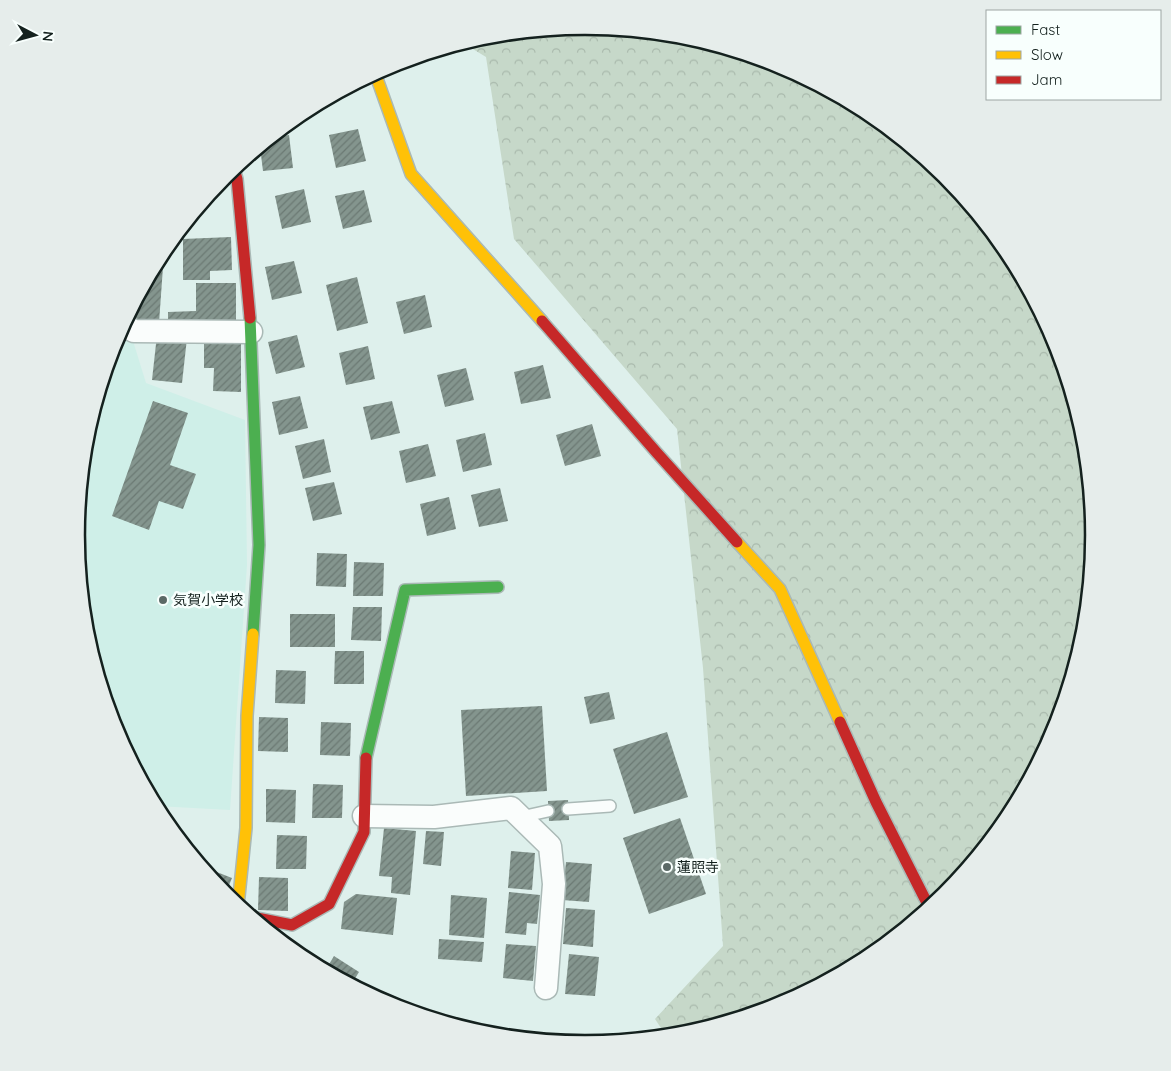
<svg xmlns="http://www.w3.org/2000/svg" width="1171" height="1071" font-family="Quicksand,'Noto Sans JP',sans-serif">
<defs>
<pattern id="forest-crowns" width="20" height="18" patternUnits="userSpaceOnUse" patternTransform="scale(1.25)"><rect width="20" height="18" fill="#c6d8c9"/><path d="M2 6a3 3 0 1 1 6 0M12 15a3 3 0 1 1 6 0" fill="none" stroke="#a9b9ac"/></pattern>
<pattern id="building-hatch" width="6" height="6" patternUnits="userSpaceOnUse" patternTransform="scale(1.25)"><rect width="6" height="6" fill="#84958e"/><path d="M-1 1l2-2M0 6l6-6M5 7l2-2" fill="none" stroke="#6b7973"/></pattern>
</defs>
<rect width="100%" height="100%" fill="#def0ec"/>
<polygon fill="#cfefe8" points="120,331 133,341 146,383 245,420 247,565 230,810 156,806 115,730 86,635 76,535 86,436 115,340"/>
<polygon fill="url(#forest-crowns)" points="586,26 685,36 781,65 869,112 946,176 1009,253 1056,341 1085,436 1095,536 1085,635 1056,731 1009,819 945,896 868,959 780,1006 685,1035 667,1037 655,1019 723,946 703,668 677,429 514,239 486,57 463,43 486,36"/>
<g fill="url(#building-hatch)">
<polygon points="358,129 366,161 336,168 329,135"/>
<polygon points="289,135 293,168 263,171 260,147 273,137"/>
<polygon points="304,189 311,222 282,229 275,196"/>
<polygon points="364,190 372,222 343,229 335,196"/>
<polygon points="231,237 232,270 210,271 210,280 183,280 183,239"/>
<polygon points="294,261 302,293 272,300 265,267"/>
<polygon points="154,267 163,267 159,323 127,321 128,317"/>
<polygon points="357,277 368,323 337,331 326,285"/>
<polygon points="196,283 236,283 236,325 168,325 168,312 196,311"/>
<polygon points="425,295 432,327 404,334 396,302"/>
<polygon points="157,335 187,338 182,383 152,380"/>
<polygon points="297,335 305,367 276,374 268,342"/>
<polygon points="204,337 241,337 241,392 213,391 214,368 204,368"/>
<polygon points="368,346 375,379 346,385 339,353"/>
<polygon points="543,365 551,398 521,404 514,372"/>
<polygon points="466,368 474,400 445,407 437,375"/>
<polygon points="300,396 308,428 279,435 272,402"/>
<polygon points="153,401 188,413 170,465 196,474 183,509 159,501 149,530 112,516"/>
<polygon points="392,401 400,433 371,440 363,407"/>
<polygon points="592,424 601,456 565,466 556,435"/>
<polygon points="485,433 492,465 463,472 456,440"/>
<polygon points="324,439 331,472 303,479 295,446"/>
<polygon points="428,444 436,476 406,483 399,451"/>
<polygon points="334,482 342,514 313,521 305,488"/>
<polygon points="500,488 508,521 479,527 471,495"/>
<polygon points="449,497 456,529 427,536 420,504"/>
<polygon points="317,553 347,554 346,587 316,586"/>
<polygon points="354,562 384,563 383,596 353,596"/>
<polygon points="353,607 382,607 381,641 351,640"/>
<rect x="290" y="614" width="45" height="33"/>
<polygon points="335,651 364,651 364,684 334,684"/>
<polygon points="276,670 306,671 305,704 275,703"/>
<polygon points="609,692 615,719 590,724 584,697"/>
<polygon points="542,706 547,791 466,796 461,710"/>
<polygon points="259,717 288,718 288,752 258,751"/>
<polygon points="321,722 351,723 350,756 320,755"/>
<polygon points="667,732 688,797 634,814 613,749"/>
<polygon points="313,784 343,785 342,818 312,818"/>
<polygon points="266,789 296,790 295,823 266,822"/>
<polygon points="568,800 569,820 549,821 548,801"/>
<polygon points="680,818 706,894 649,914 623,838"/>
<polygon points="384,828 416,831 410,895 391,893 392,877 379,876"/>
<polygon points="426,831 444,832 441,866 423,864"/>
<polygon points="277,835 307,836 306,869 276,869"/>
<polygon points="511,851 535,853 532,890 508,888"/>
<polygon points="566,862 592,864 589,902 562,900"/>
<polygon points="204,867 232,878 225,895 204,869"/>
<polygon points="259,877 288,878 288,911 258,910"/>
<polygon points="509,892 540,895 537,924 527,923 526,935 505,933"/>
<polygon points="356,894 397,898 393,935 341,929 344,902"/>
<polygon points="451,895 487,898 484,938 449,935"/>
<polygon points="566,908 595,910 593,947 563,944"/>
<polygon points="439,939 484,942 482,962 438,959"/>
<polygon points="506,944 536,946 533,981 503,978"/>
<polygon points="569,954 599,957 595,996 565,994"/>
<polygon points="334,956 359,972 351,985 325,971"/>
<polygon points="374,992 396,1007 396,1008 371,996"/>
</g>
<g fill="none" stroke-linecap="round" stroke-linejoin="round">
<defs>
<g id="lane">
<polyline points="568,809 610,806"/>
<polyline points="521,817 548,811"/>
</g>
<g id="street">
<polyline points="123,325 134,331 251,332"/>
<polyline points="364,816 434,817 511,808 550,846 554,884 546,988"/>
</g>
<g id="fast">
<polyline points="250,318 259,545 253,634"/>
<polyline points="366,758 405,590 498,587"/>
</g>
<g id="slow">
<polyline points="375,73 411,174 542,321"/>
<polyline points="737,542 780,589 840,722"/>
<polyline points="238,906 246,828 247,716 253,634"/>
</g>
<g id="jam">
<polyline points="234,169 237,179 250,318"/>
<polyline points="542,321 657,453 737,542"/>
<polyline points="840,722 876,802 925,899 933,906"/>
<polyline points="252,917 292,925 329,904 364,832 366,758"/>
</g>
</defs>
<use href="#lane" stroke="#aab9b6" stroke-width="14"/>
<use href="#street" stroke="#aab9b6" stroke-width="25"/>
<use href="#fast" stroke="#aab9b6" stroke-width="14"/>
<use href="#slow" stroke="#aab9b6" stroke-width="14"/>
<use href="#jam" stroke="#aab9b6" stroke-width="14"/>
<use href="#lane" stroke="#fafdfc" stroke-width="11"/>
<use href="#street" stroke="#fafdfc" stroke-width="22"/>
<use href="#fast" stroke="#4caf50" stroke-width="11"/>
<use href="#slow" stroke="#ffc107" stroke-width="11"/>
<use href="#jam" stroke="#c62828" stroke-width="11"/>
</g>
<g fill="#5b6966" stroke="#f8fffd" stroke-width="2">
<circle cx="163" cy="600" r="5"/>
<circle cx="667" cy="867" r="5"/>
</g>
<g text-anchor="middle" stroke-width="5" stroke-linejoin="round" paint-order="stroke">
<g font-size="14" fill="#14211e" stroke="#f8fffd" text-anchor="start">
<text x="173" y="605">気賀小学校</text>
<text x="677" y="872">蓮照寺</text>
</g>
</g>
<path d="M0 0H1171V1071H0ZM85 535a500 500 0 1 1 1000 0a500 500 0 1 1-1000 0Z" fill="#e6edeb" fill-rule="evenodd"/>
<path fill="none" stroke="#14211e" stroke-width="2.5" d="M85 535a500 500 0 1 1 1000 0a500 500 0 1 1-1000 0Z"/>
<rect x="986" y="10" width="175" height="90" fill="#f8fffd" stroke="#9da6a4"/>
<rect x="996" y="26" width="25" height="8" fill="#4caf50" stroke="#9da6a4"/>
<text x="1031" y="35" font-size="15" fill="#14211e">Fast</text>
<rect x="996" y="51" width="25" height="8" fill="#ffc107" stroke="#9da6a4"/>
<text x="1031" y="60" font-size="15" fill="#14211e">Slow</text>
<rect x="996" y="76" width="25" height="8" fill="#c62828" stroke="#9da6a4"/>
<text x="1031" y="85" font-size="15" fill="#14211e">Jam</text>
<g transform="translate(35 35) rotate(96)" stroke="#f8fffd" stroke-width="4" paint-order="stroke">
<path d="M0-4L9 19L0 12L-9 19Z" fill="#14211e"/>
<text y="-8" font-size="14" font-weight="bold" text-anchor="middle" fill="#14211e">N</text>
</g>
</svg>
